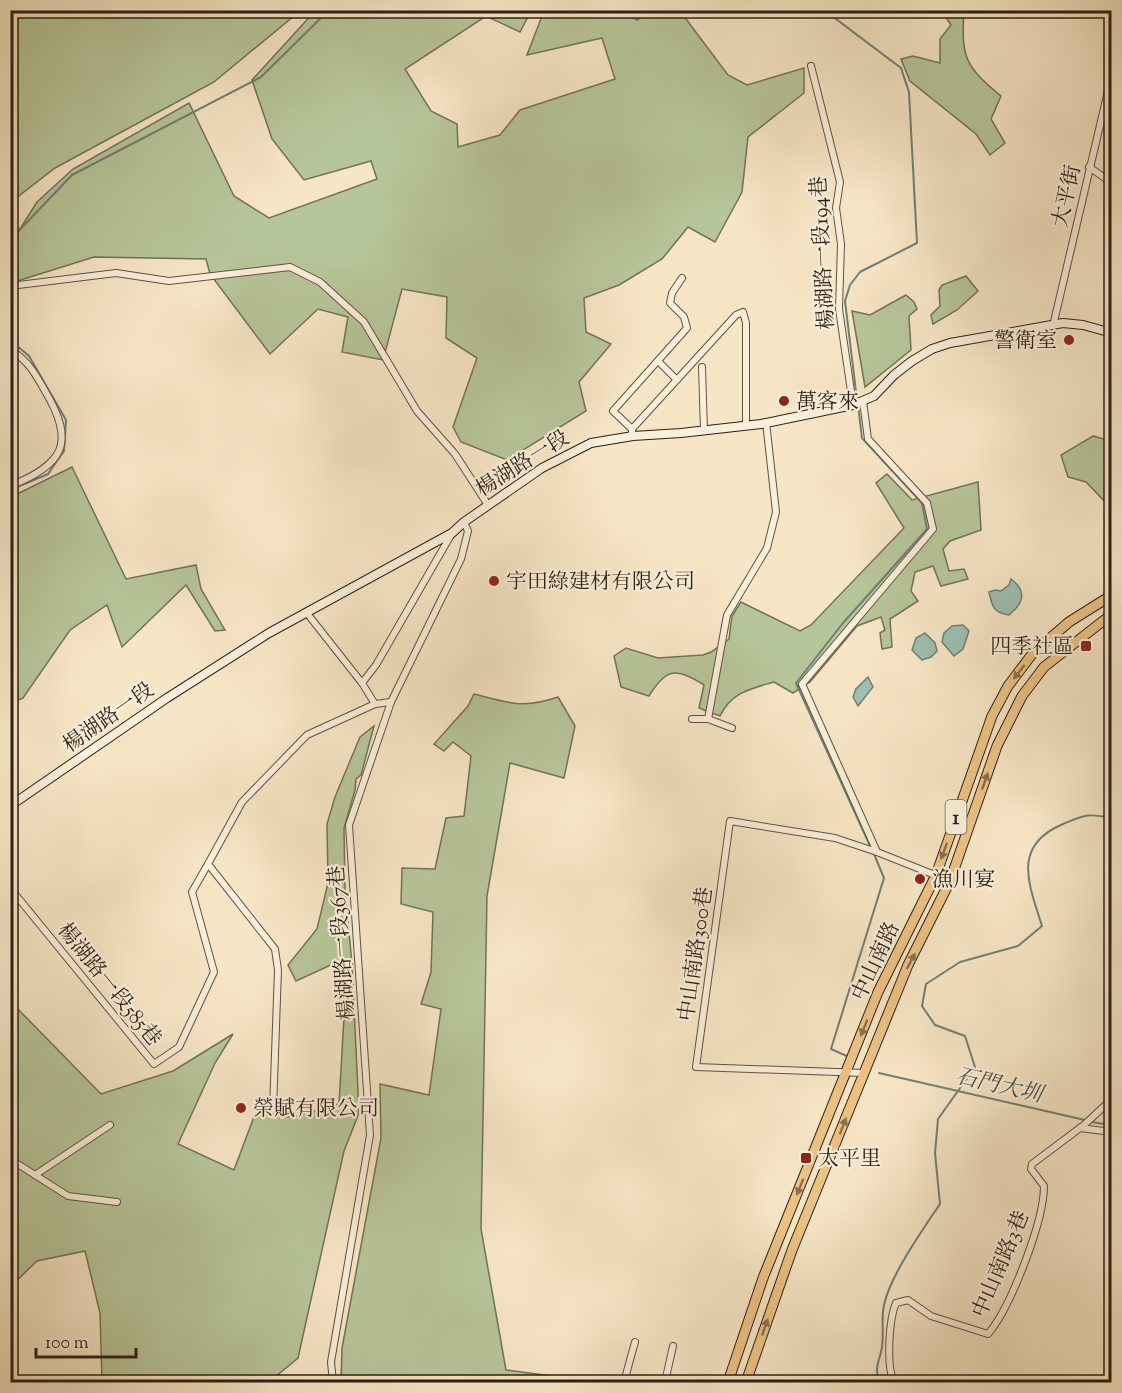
<svg xmlns="http://www.w3.org/2000/svg" width="1122" height="1393" font-family="'Sorts Mill Goudy','Noto Serif TC',serif">
<rect width="100%" height="100%" fill="#f7e6c6"/>
<filter id="stains"><feTurbulence type="fractalNoise" baseFrequency=".00333" numOctaves="4"/><feColorMatrix values="0 0 0 0 .2 0 0 0 0 .09 0 0 0 0 .02 0 0 0 .5 -.17"/></filter>
<radialGradient id="worn" r=".72"><stop offset=".6" stop-color="#630" stop-opacity="0"/><stop offset="1" stop-color="#630" stop-opacity=".3"/></radialGradient>
<g fill="#b7c69a" stroke="#727257" stroke-width="1.5">
<polygon points="62,11 62,10 300,11 214,82 55,168 11,202 11,18 19,11 59,13"/>
<polygon points="315,11 531,11 520,32 486,16 405,69 431,111 457,124 458,147 500,135 520,110 615,79 602,38 527,55 544,11 624,11 637,20 648,12 646,11 680,11 728,75 747,85 804,68 804,93 748,137 742,192 715,242 688,227 662,259 619,285 584,298 586,332 611,344 579,382 586,411 507,460 461,442 453,427 477,358 446,338 447,297 402,289 383,360 342,352 348,317 318,309 270,354 210,274 206,259 94,257 11,283 11,243 37,202 73,169 189,103 234,196 269,218 377,179 371,161 304,180 272,139 252,80"/>
<path d="M942,11H964C961,58 965,66 1001,96L991,119L1005,143L990,155L976,134L910,81L901,59L913,56L940,63V39L951,25Z"/>
<polygon points="966,276 978,291 957,310 933,324 931,315 940,306 939,290 942,285"/>
<polygon points="906,295 914,302 917,309 909,316 911,350 865,387 852,311 870,315"/>
<polygon points="1093,436 1111,441 1111,508 1086,482 1068,477 1061,455"/>
<polygon points="72,467 126,579 196,565 201,589 225,630 215,631 186,585 122,647 107,605 70,630 23,698 11,704 11,497"/>
<path d="M887,474L912,500L978,482L981,530L950,541L943,549L949,571L964,569L968,579L941,586L933,566L915,572L911,591L918,601L890,619L892,647L882,649L880,633L885,630L881,617L857,626L810,682L793,693L774,682C750,689 732,692 720,716L699,708L704,685C676,667 666,668 649,696L621,687L614,656L626,648L658,658L703,655L711,652L729,639L732,616L741,602L800,631L811,625L904,528L876,483Z"/>
<path d="M474,694C509,703 523,709 558,697L575,726L564,778L510,763L487,896L481,1229L506,1370L560,1377L580,1382H341L342,1348L381,1138L380,1084L429,1095L441,1009L421,1004L431,972L433,912L401,904L402,868L435,869L446,818L464,816L471,756L453,742L444,751L434,744L468,706Z"/>
<polygon points="374,726 361,775 356,779 355,790 344,828 345,890 352,964 359,1113 344,1151 298,1358 269,1382 102,1382 100,1313 85,1251 37,1261 11,1286 11,1002 101,1094 173,1071 233,1034 215,1063 178,1144 234,1170 255,1114 294,1117 339,1104 344,1017 335,963 296,981 288,965 317,929 328,883 327,824 335,797 360,737"/>
</g>
<g fill="#9dc0b5" stroke="#707f75" stroke-width="1.5">
<path d="M1011,579C1027,591 1024,603 1009,615C994,613 992,607 989,592L995,590L1001,591L1009,585Z"/>
<polygon points="963,625 969,631 963,649 954,656 942,642 944,633 952,626"/>
<polygon points="925,633 935,643 937,651 931,657 922,660 912,650 916,638"/>
<polygon points="868,677 873,687 858,706 853,697 856,689"/>
</g>
<g fill="none" stroke-linecap="round" stroke-linejoin="round">
<g stroke="#707f75" stroke-width="2">
<polyline points="824,10 901,68 909,92 917,243 860,272 850,285 845,301 857,400"/>
<polyline points="10,240 72,175 261,77 329,10"/>
<polyline points="10,340 29,356 66,420 64,451 48,474 10,490"/>
<polyline points="858,405 862,438 922,503 927,529 843,623 796,683 871,848"/>
<polyline points="849,1057 831,1049 884,878 874,854"/>
<polyline points="879,1073 1085,1120"/>
<polyline points="1091,1122 1112,1125"/>
<path d="M880,1382C873,1368 880,1361 882,1347C884,1333 881,1319 884,1305C890,1276 923,1229 940,1204L935,1153L938,1119L975,1067L965,1036L935,1025L922,1006L926,984L960,962L1018,946L1042,926C1029,884 1011,846 1063,824C1085,815 1087,813 1112,818"/>
</g>
<defs>
<g id="street">
<polyline points="811,66 840,182 836,208 841,244 839,309 853,405"/>
<polyline points="1089,167 1112,183"/>
<polyline points="10,286 116,273 169,281 290,267 320,282 364,322 417,411 455,454 488,505"/>
<polyline points="1053,326 1112,74"/>
<path d="M10,349C28,361 35,373 45,391C76,443 64,464 10,486"/>
<polyline points="659,362 677,380"/>
<polyline points="702,367 704,431"/>
<polyline points="863,401 868,439 927,503 933,529 802,684 877,852 950,881"/>
<polyline points="632,429 736,315 743,312 746,323 746,426"/>
<polyline points="632,432 632,429 613,411 687,328 684,317 670,303 672,293 682,278"/>
<polyline points="306,612 362,683 375,704"/>
<polyline points="362,683 376,665 451,535"/>
<polyline points="692,719 708,719 732,728"/>
<polyline points="708,719 727,615 767,548 776,512 766,422"/>
<polyline points="10,888 154,1064 179,1047 214,972 192,892 208,864"/>
<polyline points="864,1073 696,1067 730,821 835,838 877,852"/>
<polyline points="273,1110 278,970 275,949 208,864 242,802 307,735 375,704 391,702"/>
<polyline points="1080,1128 1112,1132"/>
<polyline points="10,1159 68,1196 117,1202"/>
<polyline points="35,1175 110,1125"/>
<polyline points="603,1379 617,1382"/>
<polyline points="333,1382 331,1362 370,1135 349,825 391,702 461,559 468,531 464,522"/>
<polyline points="624,1382 635,1342"/>
<polyline points="665,1382 673,1346"/>
<path d="M894,1382C886,1367 889,1319 896,1303L908,1300L931,1316L988,1334C1011,1307 1044,1221 1044,1186L1031,1169L1032,1164L1084,1125L1112,1099"/>
</g>
<polyline id="secondary" points="10,806 167,698 269,633 452,533 464,522 542,468 591,443 633,436 681,433 761,424 853,405 874,396 894,375 912,361 932,349 950,343 1063,323 1083,325 1112,333"/>
<g id="primary">
<polyline points="728,1382 763,1278 878,992 936,875 992,716 1008,686 1033,653 1069,622 1112,595"/>
<polyline points="746,1382 792,1250 908,965 950,881 997,746 1022,696 1044,667 1112,614"/>
</g>
</defs>
<use href="#street" stroke="#605040" stroke-width="8"/>
<use href="#secondary" stroke="#2d1e14" stroke-width="10"/>
<use href="#primary" stroke="#2d1e14" stroke-width="11"/>
<use href="#street" stroke="#faefda" stroke-width="6"/>
<use href="#secondary" stroke="#faefda" stroke-width="8"/>
<use href="#primary" stroke="#ecc383" stroke-width="9"/>
</g>
<defs><path id="oneway-solid" d="M-6-.8H1V-3.2L6.5 0L1 3.2V.8H-6Z" transform="scale(1.5)"/></defs>
<g fill="#8c704c">
<use href="#oneway-solid" transform="translate(1019 672) rotate(128)"/>
<use href="#oneway-solid" transform="translate(985 781) rotate(-71)"/>
<use href="#oneway-solid" transform="translate(944 851) rotate(110)"/>
<use href="#oneway-solid" transform="translate(911 961) rotate(-62)"/>
<use href="#oneway-solid" transform="translate(864 1028) rotate(112)"/>
<use href="#oneway-solid" transform="translate(843 1126) rotate(-68)"/>
<use href="#oneway-solid" transform="translate(800 1187) rotate(112)"/>
<use href="#oneway-solid" transform="translate(765 1327) rotate(-71)"/>
</g>
<g fill="#8f2418" stroke="#faefda" stroke-width="2">
<circle cx="1069" cy="340" r="6"/>
<circle cx="784" cy="401" r="6"/>
<circle cx="494" cy="581" r="6"/>
<rect x="1080" y="640" width="12" height="12" rx="3"/>
<circle cx="920" cy="879" r="6"/>
<circle cx="241" cy="1108" r="6"/>
<rect x="800" y="1152" width="12" height="12" rx="3"/>
</g>
<g text-anchor="middle" stroke-width="4.5" stroke-linejoin="round" paint-order="stroke">
<rect fill="#faefda" stroke="#6a5d4f" stroke-width="1.5" x="945.5" y="800" width="21" height="34" rx="4.5"/>
<g font-size="20" font-weight="bold" fill="#2d1e14">
<text x="956" y="824">1</text>
</g>
<g font-size="21" fill="#2d1e14" stroke="#faefda">
<text transform="translate(1066 196) rotate(-77)" y="7">大平街</text>
<text transform="translate(822 253) rotate(-93)" y="7">楊湖路一段194巷</text>
<text transform="translate(522 463) rotate(-32)" y="7">楊湖路一段</text>
<text transform="translate(108 717) rotate(-35)" y="7">楊湖路一段</text>
<text transform="translate(341 943) rotate(-94)" y="7">楊湖路一段367巷</text>
<text transform="translate(695 954) rotate(-82)" y="7">中山南路300巷</text>
<text transform="translate(875 961) rotate(-65)" y="7">中山南路</text>
<text transform="translate(110 984) rotate(51)" y="7">楊湖路一段585巷</text>
<text transform="translate(1000 1264) rotate(-67)" y="7">中山南路3巷</text>
</g>
<g font-size="21" fill="#2d1e14" stroke="#faefda" text-anchor="start">
<text x="1057" y="347" text-anchor="end">警衛室</text>
<text x="796" y="408">萬客來</text>
<text x="506" y="588">宇田綠建材有限公司</text>
<text x="1074" y="653" text-anchor="end">四季社區</text>
<text x="932" y="886">漁川宴</text>
<text x="253" y="1115">榮賦有限公司</text>
<text x="818" y="1165">太平里</text>
</g>
<g font-size="22" font-style="italic" fill="#4f4f44" stroke="#faefda">
<text transform="translate(999 1084) rotate(13)" y="8">石門大圳</text>
</g>
</g>
<rect width="1122" height="1393" fill="none" stroke="#f7e6c6" stroke-width="36"/>
<rect x="12" y="12" width="1098" height="1369" fill="none" stroke="#2d1e14" stroke-width="3"/>
<rect x="18" y="18" width="1086" height="1357" fill="none" stroke="#2d1e14" stroke-width="1.5"/>
<path d="M36 1348v9h100v-9" fill="none" stroke="#2d1e14" stroke-width="3"/>
<text x="45" y="1348" font-size="18" fill="#2d1e14" stroke="#faefda" stroke-width="4.5" paint-order="stroke">100 m</text>
<rect width="100%" height="100%" filter="url(#stains)"/>
<rect width="100%" height="100%" fill="url(#worn)"/>
</svg>
